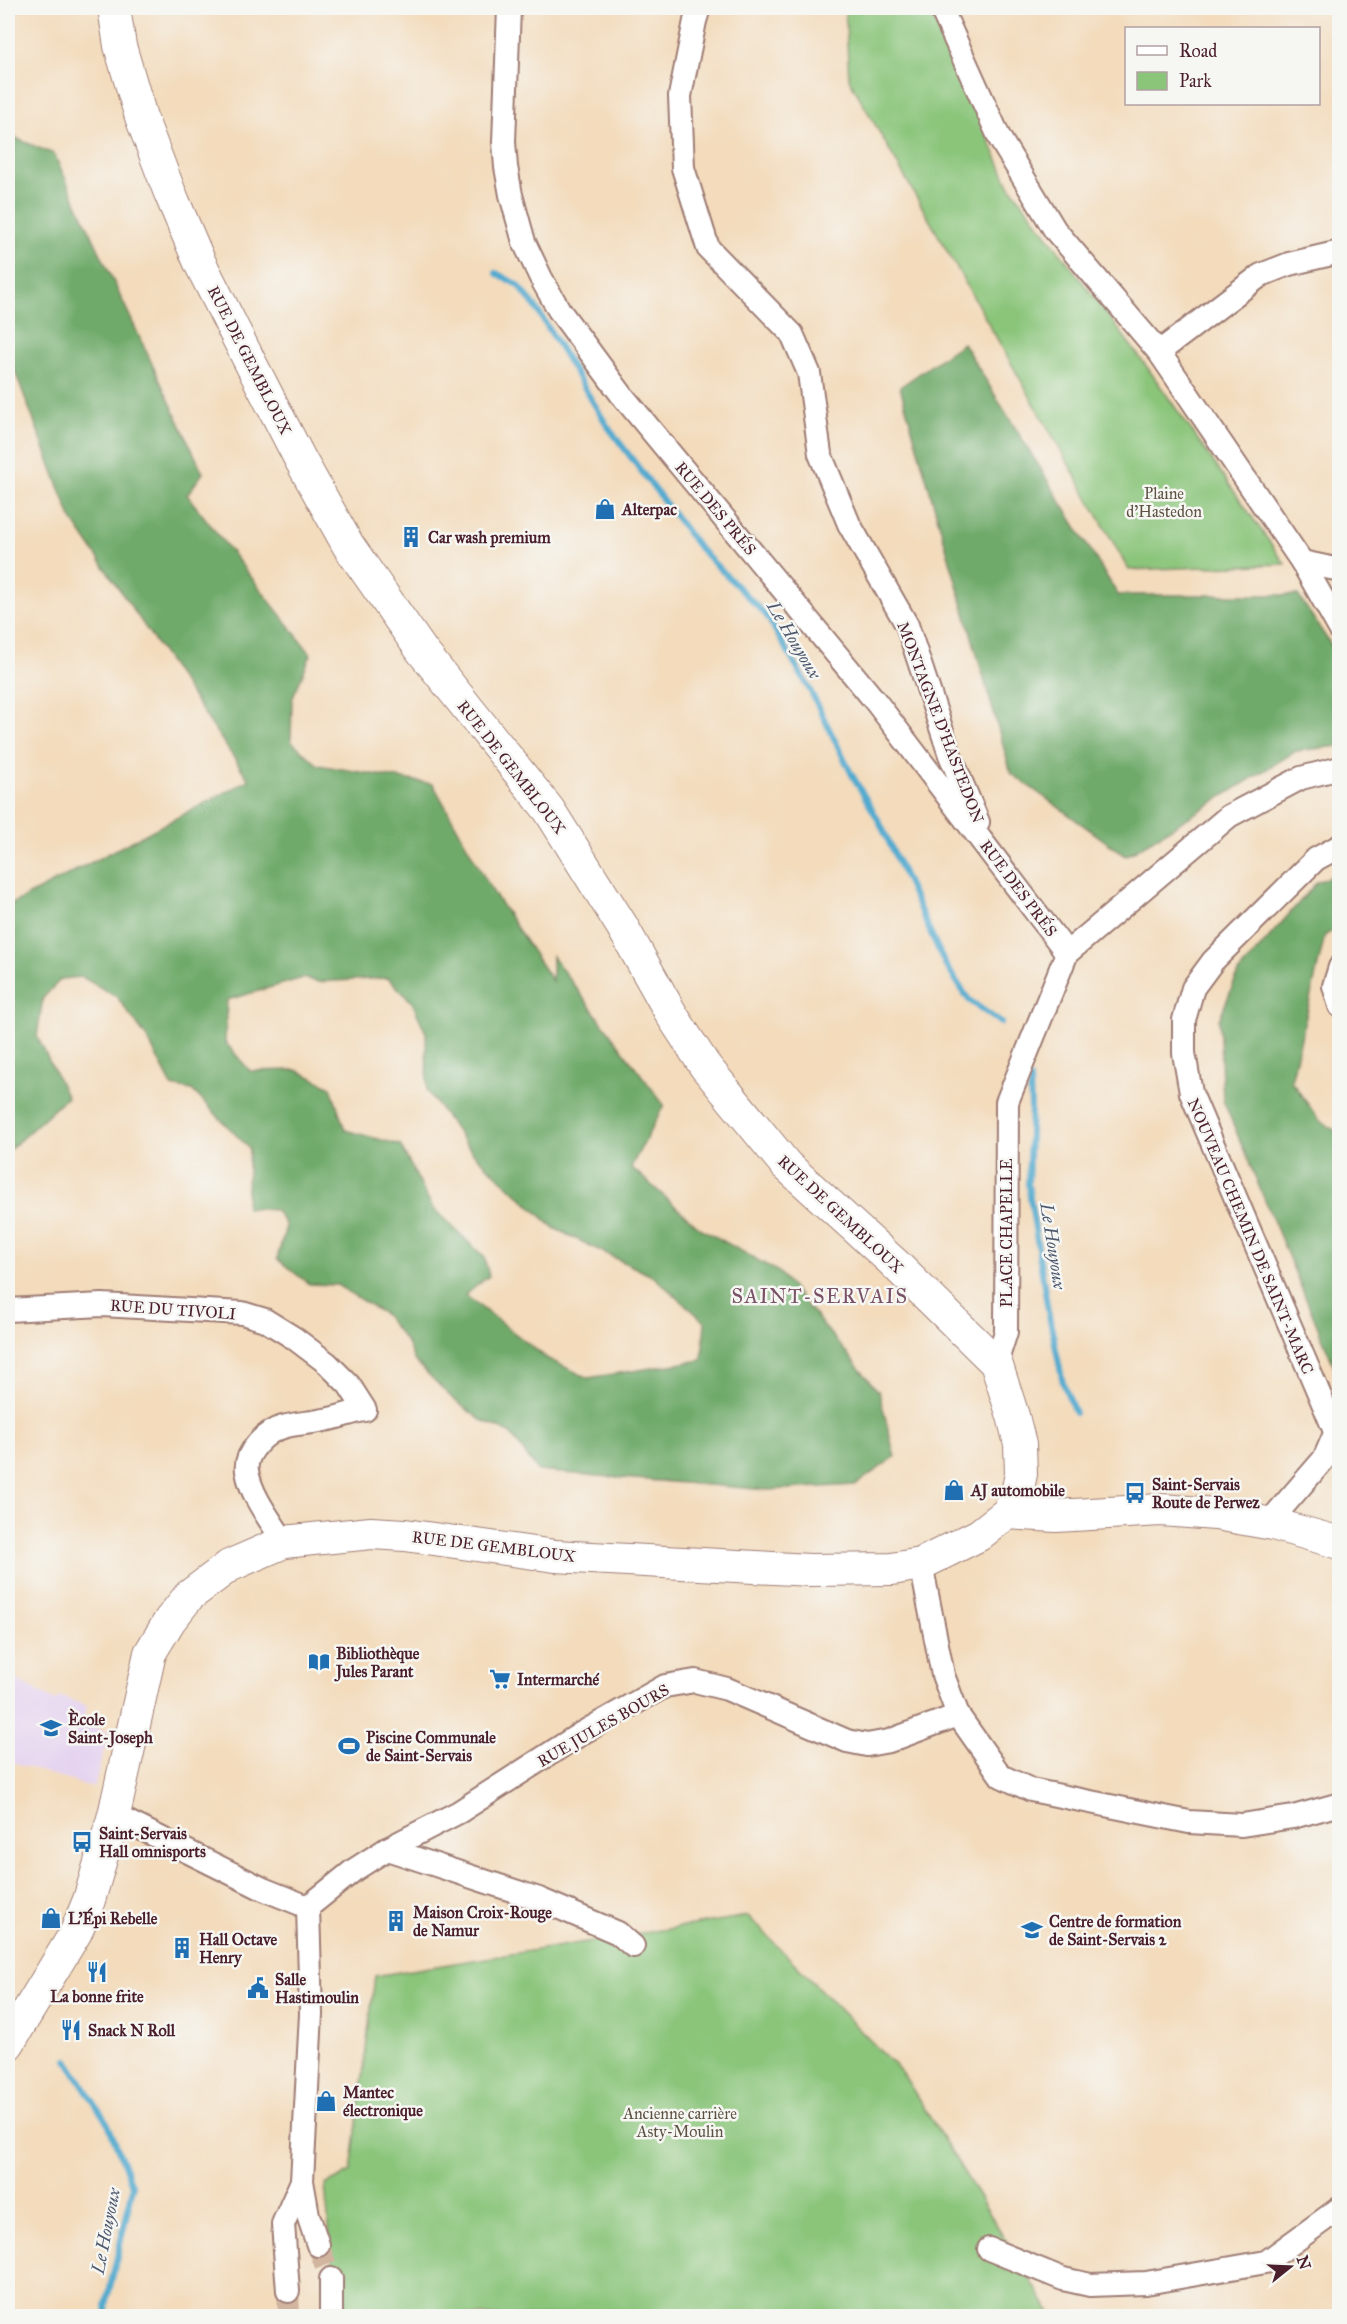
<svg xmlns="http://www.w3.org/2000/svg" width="1347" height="2324" font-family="'IM FELL Great Primer',serif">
<rect width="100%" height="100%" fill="#f6f6f2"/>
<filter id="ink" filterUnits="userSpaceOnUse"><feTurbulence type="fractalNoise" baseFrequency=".0167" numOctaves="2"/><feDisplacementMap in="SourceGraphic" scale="12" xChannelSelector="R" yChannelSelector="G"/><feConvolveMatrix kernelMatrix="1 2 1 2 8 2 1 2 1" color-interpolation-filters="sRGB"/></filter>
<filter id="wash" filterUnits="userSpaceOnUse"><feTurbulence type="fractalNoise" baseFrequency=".008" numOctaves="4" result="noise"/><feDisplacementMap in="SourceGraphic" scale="24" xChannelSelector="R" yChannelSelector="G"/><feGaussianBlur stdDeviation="1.35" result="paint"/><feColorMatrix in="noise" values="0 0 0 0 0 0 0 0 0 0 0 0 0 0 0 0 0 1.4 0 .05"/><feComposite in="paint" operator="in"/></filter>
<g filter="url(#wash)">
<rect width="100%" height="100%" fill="#f3dbbc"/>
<polygon fill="#e5d3f0" points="8,1675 56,1701 59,1696 87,1706 82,1724 109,1732 94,1788 8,1761"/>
<g fill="#8ac57a" stroke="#6a7252" stroke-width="1.5">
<polygon points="845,8 928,8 946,43 1009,185 1147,367 1285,564 1129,570 849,79"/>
<polygon points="748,1916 903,2074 1053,2316 337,2316 325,2185 351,2172 375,1976"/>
</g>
<g fill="#6faa6a" stroke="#5c644a" stroke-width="1.5" fill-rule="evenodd">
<path d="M8,135L54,154L203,473L187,495L311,654L292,700L291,741L318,765L433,784L491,889L552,981V956L664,1105L631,1167L700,1228L779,1272L879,1392L895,1457L855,1485L768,1490L538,1471L510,1433L481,1420L454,1400L414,1360L407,1343L384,1314L337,1285L309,1284L277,1259L286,1226L276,1210L246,1208L249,1148L192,1090L172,1086L147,1038L117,997L82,977L61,979L43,998L37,1036L67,1097L8,1151V906L249,780L71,518L8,353ZM303,978L318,982L388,978L412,1002L426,1033L427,1091L472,1152L554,1228L654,1277L705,1322L702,1360L588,1378L548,1359L465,1295L489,1276L484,1257L433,1208L400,1145L345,1130L331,1087L297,1070L250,1071L225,1042L227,1000Z"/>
<polygon points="963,343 1118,595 1298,595 1339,657 1339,746 1296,751 1126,856 1011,773 900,387"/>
<polygon points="1339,873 1339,928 1325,935 1291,1081 1320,1121 1339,1133 1339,1378 1223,1100 1219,1020 1238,973 1317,882"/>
</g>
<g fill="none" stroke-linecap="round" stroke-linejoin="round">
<g stroke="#51aacf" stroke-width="6">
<polyline points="496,273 518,285 535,306 608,427 700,549 766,615 810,690 851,773 880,823 945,964 969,1000 1001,1023"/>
<polyline points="1030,1079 1031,1107 1028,1184 1048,1311 1063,1383 1075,1413"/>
<polyline points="67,2060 108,2124 133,2187 106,2305 107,2316"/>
</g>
</g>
</g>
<g filter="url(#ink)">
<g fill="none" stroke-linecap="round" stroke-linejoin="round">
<g stroke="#d1b59f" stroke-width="22" stroke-dasharray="22 11" stroke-linecap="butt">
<polyline points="318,2245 331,2279"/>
<polyline points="288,2291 289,2316"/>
</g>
<defs>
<g id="minor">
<polyline points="509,8 504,142 506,167 511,195 524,242 541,278 559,310 621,394 876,702 1067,953"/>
<polyline points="699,8 695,21 680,96 683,168 708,248 792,334 809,373 820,454 849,524 907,625 950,755 978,822"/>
<polyline points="941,8 1000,139 1055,230 1159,352 1302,562 1340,629"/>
<polyline points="1159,352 1261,275 1289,264 1340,252"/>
<polyline points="1302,562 1340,570"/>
<polyline points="1340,846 1316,859 1213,961 1193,988 1184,1020 1184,1053 1191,1093 1340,1443"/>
<polyline points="1340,967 1334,986 1340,1006"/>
<path d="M8,1310L102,1305L242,1313L265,1320L294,1338L327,1363L349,1385L365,1410C351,1412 338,1418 324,1420C311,1423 296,1423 283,1427C266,1431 244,1453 247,1471C251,1496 271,1521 284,1542"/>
<polyline points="996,1363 1006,1332 1007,1102 1067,953 1229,816 1301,778 1340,768"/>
<polyline points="1273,1524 1278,1512 1324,1459 1335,1434"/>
<polyline points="921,1564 943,1675 958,1715 1001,1776 1031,1790 1189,1822 1242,1825 1293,1817 1340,1804"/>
<polyline points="114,1815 263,1889 308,1907"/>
<polyline points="387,1849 539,1899 618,1933 633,1946"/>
<polyline points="308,1907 354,1870 387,1849 459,1812 582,1733 665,1686 695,1681 727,1689 847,1741 867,1745 889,1741 958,1715"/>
<polyline points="308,1907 311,2014 302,2181 308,2215 318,2245"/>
<polyline points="989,2249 1063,2279 1090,2285 1146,2283 1266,2262 1340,2208"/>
<polyline points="288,2291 283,2224 302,2181"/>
<polyline points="331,2316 331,2279"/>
</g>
<g id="secondary">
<polyline points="1007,1513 1056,1516 1161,1510 1216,1514 1273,1524 1340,1543"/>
<polyline points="8,2044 76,1932 89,1900 114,1815 150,1653 170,1620 189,1596 229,1566 284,1542 371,1533 405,1535 555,1556 810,1570 892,1569 921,1564 979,1535 1007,1513 1016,1498 1021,1474 1020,1444 1013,1416 996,1363 893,1262 786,1165 705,1066 673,1017 622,926 549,810 422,651 348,545 300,459 250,362 200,263 170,193 141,117 120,46 114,8"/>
</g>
</defs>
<use href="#minor" stroke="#9e7d74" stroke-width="26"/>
<use href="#secondary" stroke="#9e7d74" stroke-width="34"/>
<use href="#minor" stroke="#fff" stroke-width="22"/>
<use href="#secondary" stroke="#fff" stroke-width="32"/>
</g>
</g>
<defs>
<symbol id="shop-bare" viewBox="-9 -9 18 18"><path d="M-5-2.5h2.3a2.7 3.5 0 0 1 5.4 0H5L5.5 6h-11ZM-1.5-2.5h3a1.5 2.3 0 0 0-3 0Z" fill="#1f6fb2" stroke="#f6f6f2" stroke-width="2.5" paint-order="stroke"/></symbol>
<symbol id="building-bare" viewBox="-9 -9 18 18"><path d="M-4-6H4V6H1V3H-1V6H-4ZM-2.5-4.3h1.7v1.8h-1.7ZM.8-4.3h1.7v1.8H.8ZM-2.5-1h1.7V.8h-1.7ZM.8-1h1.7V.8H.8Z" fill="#1f6fb2" stroke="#f6f6f2" stroke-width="2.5" paint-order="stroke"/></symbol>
<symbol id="bus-bare" viewBox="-9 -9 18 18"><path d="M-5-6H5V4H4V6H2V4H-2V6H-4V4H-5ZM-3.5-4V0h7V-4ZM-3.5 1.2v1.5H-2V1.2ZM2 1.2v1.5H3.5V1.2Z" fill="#1f6fb2" stroke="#f6f6f2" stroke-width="2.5" paint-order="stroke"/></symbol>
<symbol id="library-bare" viewBox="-9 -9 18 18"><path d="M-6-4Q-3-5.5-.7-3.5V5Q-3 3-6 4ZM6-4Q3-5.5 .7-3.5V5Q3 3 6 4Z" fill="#1f6fb2" stroke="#f6f6f2" stroke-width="2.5" paint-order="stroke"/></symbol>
<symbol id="supermarket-bare" viewBox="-9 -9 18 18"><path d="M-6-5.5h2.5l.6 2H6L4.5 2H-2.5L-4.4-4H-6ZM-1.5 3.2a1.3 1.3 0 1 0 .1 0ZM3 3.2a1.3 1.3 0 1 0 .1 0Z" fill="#1f6fb2" stroke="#f6f6f2" stroke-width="2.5" paint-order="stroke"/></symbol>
<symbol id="school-bare" viewBox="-9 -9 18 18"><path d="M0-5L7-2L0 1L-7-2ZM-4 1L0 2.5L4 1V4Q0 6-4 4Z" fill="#1f6fb2" stroke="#f6f6f2" stroke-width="2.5" paint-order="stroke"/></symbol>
<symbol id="stadium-bare" viewBox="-9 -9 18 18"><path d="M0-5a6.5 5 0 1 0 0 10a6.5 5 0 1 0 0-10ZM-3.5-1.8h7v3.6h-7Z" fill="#1f6fb2" stroke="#f6f6f2" stroke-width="2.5" paint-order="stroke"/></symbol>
<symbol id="university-bare" viewBox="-9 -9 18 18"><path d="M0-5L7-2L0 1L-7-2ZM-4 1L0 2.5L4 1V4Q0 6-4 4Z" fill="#1f6fb2" stroke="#f6f6f2" stroke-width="2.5" paint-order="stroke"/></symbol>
<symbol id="restaurant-bare" viewBox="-9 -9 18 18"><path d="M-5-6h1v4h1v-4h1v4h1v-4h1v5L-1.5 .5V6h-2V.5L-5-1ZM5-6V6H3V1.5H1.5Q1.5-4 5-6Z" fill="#1f6fb2" stroke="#f6f6f2" stroke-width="2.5" paint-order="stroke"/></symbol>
<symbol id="civic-bare" viewBox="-9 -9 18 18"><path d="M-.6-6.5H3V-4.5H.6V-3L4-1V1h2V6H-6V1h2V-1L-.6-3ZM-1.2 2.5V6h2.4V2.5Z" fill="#1f6fb2" stroke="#f6f6f2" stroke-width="2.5" paint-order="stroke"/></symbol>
</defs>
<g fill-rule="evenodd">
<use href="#shop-bare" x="590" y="494" width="30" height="30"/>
<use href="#building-bare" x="396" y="522" width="30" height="30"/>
<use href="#shop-bare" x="939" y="1475" width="30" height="30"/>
<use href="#bus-bare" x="1120" y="1478" width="30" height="30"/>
<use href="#library-bare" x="304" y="1647" width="30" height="30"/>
<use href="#supermarket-bare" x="485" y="1664" width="30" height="30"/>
<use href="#school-bare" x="36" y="1713" width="30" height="30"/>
<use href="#stadium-bare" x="334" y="1731" width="30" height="30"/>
<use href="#bus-bare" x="67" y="1827" width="30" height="30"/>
<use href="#shop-bare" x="36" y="1903" width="30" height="30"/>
<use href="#building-bare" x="381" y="1906" width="30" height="30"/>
<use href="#university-bare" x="1017" y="1915" width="30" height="30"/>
<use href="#building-bare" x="167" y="1933" width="30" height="30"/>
<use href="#restaurant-bare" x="82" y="1957" width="30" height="30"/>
<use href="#civic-bare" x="243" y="1973" width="30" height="30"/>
<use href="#restaurant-bare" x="56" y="2015" width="30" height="30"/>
<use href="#shop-bare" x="311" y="2086" width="30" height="30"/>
</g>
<g text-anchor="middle" stroke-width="5" stroke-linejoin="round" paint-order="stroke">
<g font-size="16" fill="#4a1f2b" stroke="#f6f6f2">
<text transform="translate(250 360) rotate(63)" y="6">RUE DE GEMBLOUX</text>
<text transform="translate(716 508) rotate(50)" y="6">RUE DES PRÉS</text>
<text transform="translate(941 722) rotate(69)" y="6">MONTAGNE D'HASTEDON</text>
<text transform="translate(512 767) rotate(52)" y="6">RUE DE GEMBLOUX</text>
<text transform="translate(1019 888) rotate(53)" y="6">RUE DES PRÉS</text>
<text transform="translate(841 1214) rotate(43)" y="6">RUE DE GEMBLOUX</text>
<text transform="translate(1006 1233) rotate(-90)" y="6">PLACE CHAPELLE</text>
<text transform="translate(1251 1236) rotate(67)" y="6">NOUVEAU CHEMIN DE SAINT-MARC</text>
<text transform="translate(173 1309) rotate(4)" y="6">RUE DU TIVOLI</text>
<text transform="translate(494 1546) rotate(7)" y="6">RUE DE GEMBLOUX</text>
<text transform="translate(603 1725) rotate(-30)" y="6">RUE JULES BOURS</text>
</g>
<g font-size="16" fill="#5d5143" stroke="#f6f6f2">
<text x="1164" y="499">Plaine<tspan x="1164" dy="18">d'Hastedon</tspan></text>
<text x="680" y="2119">Ancienne carrière<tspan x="680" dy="18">Asty-Moulin</tspan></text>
</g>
<g font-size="16" font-weight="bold" fill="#4a1f2b" stroke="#f6f6f2" text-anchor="start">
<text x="622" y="515">Alterpac</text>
<text x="428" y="543">Car wash premium</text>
<text x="1152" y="1490">Saint-Servais<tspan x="1152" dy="18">Route de Perwez</tspan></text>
<text x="971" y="1496">AJ automobile</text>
<text x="336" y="1659">Bibliothèque<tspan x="336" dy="18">Jules Parant</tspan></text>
<text x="517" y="1685">Intermarché</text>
<text x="68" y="1725">Ècole<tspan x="68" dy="18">Saint-Joseph</tspan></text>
<text x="366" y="1743">Piscine Communale<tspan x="366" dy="18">de Saint-Servais</tspan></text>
<text x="99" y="1839">Saint-Servais<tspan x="99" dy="18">Hall omnisports</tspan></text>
<text x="413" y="1918">Maison Croix-Rouge<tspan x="413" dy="18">de Namur</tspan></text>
<text x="68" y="1924">L'Épi Rebelle</text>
<text x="1049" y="1927">Centre de formation<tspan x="1049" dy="18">de Saint-Servais 2</tspan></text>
<text x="199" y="1945">Hall Octave<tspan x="199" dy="18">Henry</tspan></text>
<text x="275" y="1985">Salle<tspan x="275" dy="18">Hastimoulin</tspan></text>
<text x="97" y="2002" text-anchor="middle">La bonne frite</text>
<text x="88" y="2036">Snack N Roll</text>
<text x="343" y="2098">Mantec<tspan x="343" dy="18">électronique</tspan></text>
</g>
<g font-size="18" font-style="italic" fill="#4d576d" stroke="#f6f6f2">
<text transform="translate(794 640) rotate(59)" y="6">Le Houyoux</text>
<text transform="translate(1053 1246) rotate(81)" y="6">Le Houyoux</text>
<text transform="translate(106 2231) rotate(-79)" y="6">Le Houyoux</text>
</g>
<g font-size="20" letter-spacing="1.5" fill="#7a5268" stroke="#f6f6f2">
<text x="820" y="1303">SAINT-SERVAIS</text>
</g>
</g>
<rect width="1347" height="2324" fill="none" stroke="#f6f6f2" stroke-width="30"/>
<rect x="1125" y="27" width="195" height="78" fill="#f6f6f2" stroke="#b1a0a2" stroke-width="1.5"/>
<rect x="1137" y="46" width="30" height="9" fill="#ffffff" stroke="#b1a0a2" stroke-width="1.5"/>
<text x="1179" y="57" font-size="18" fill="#4a1f2b">Road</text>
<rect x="1137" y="72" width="30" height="18" fill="#8ac57a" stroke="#b1a0a2" stroke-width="1.5"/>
<text x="1179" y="87" font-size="18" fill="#4a1f2b">Park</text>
<g transform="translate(1290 2267) rotate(72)" stroke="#f6f6f2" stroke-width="4.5" paint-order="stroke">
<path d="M0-4.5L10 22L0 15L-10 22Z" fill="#4a1f2b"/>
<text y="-9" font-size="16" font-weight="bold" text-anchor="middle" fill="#4a1f2b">N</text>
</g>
</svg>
